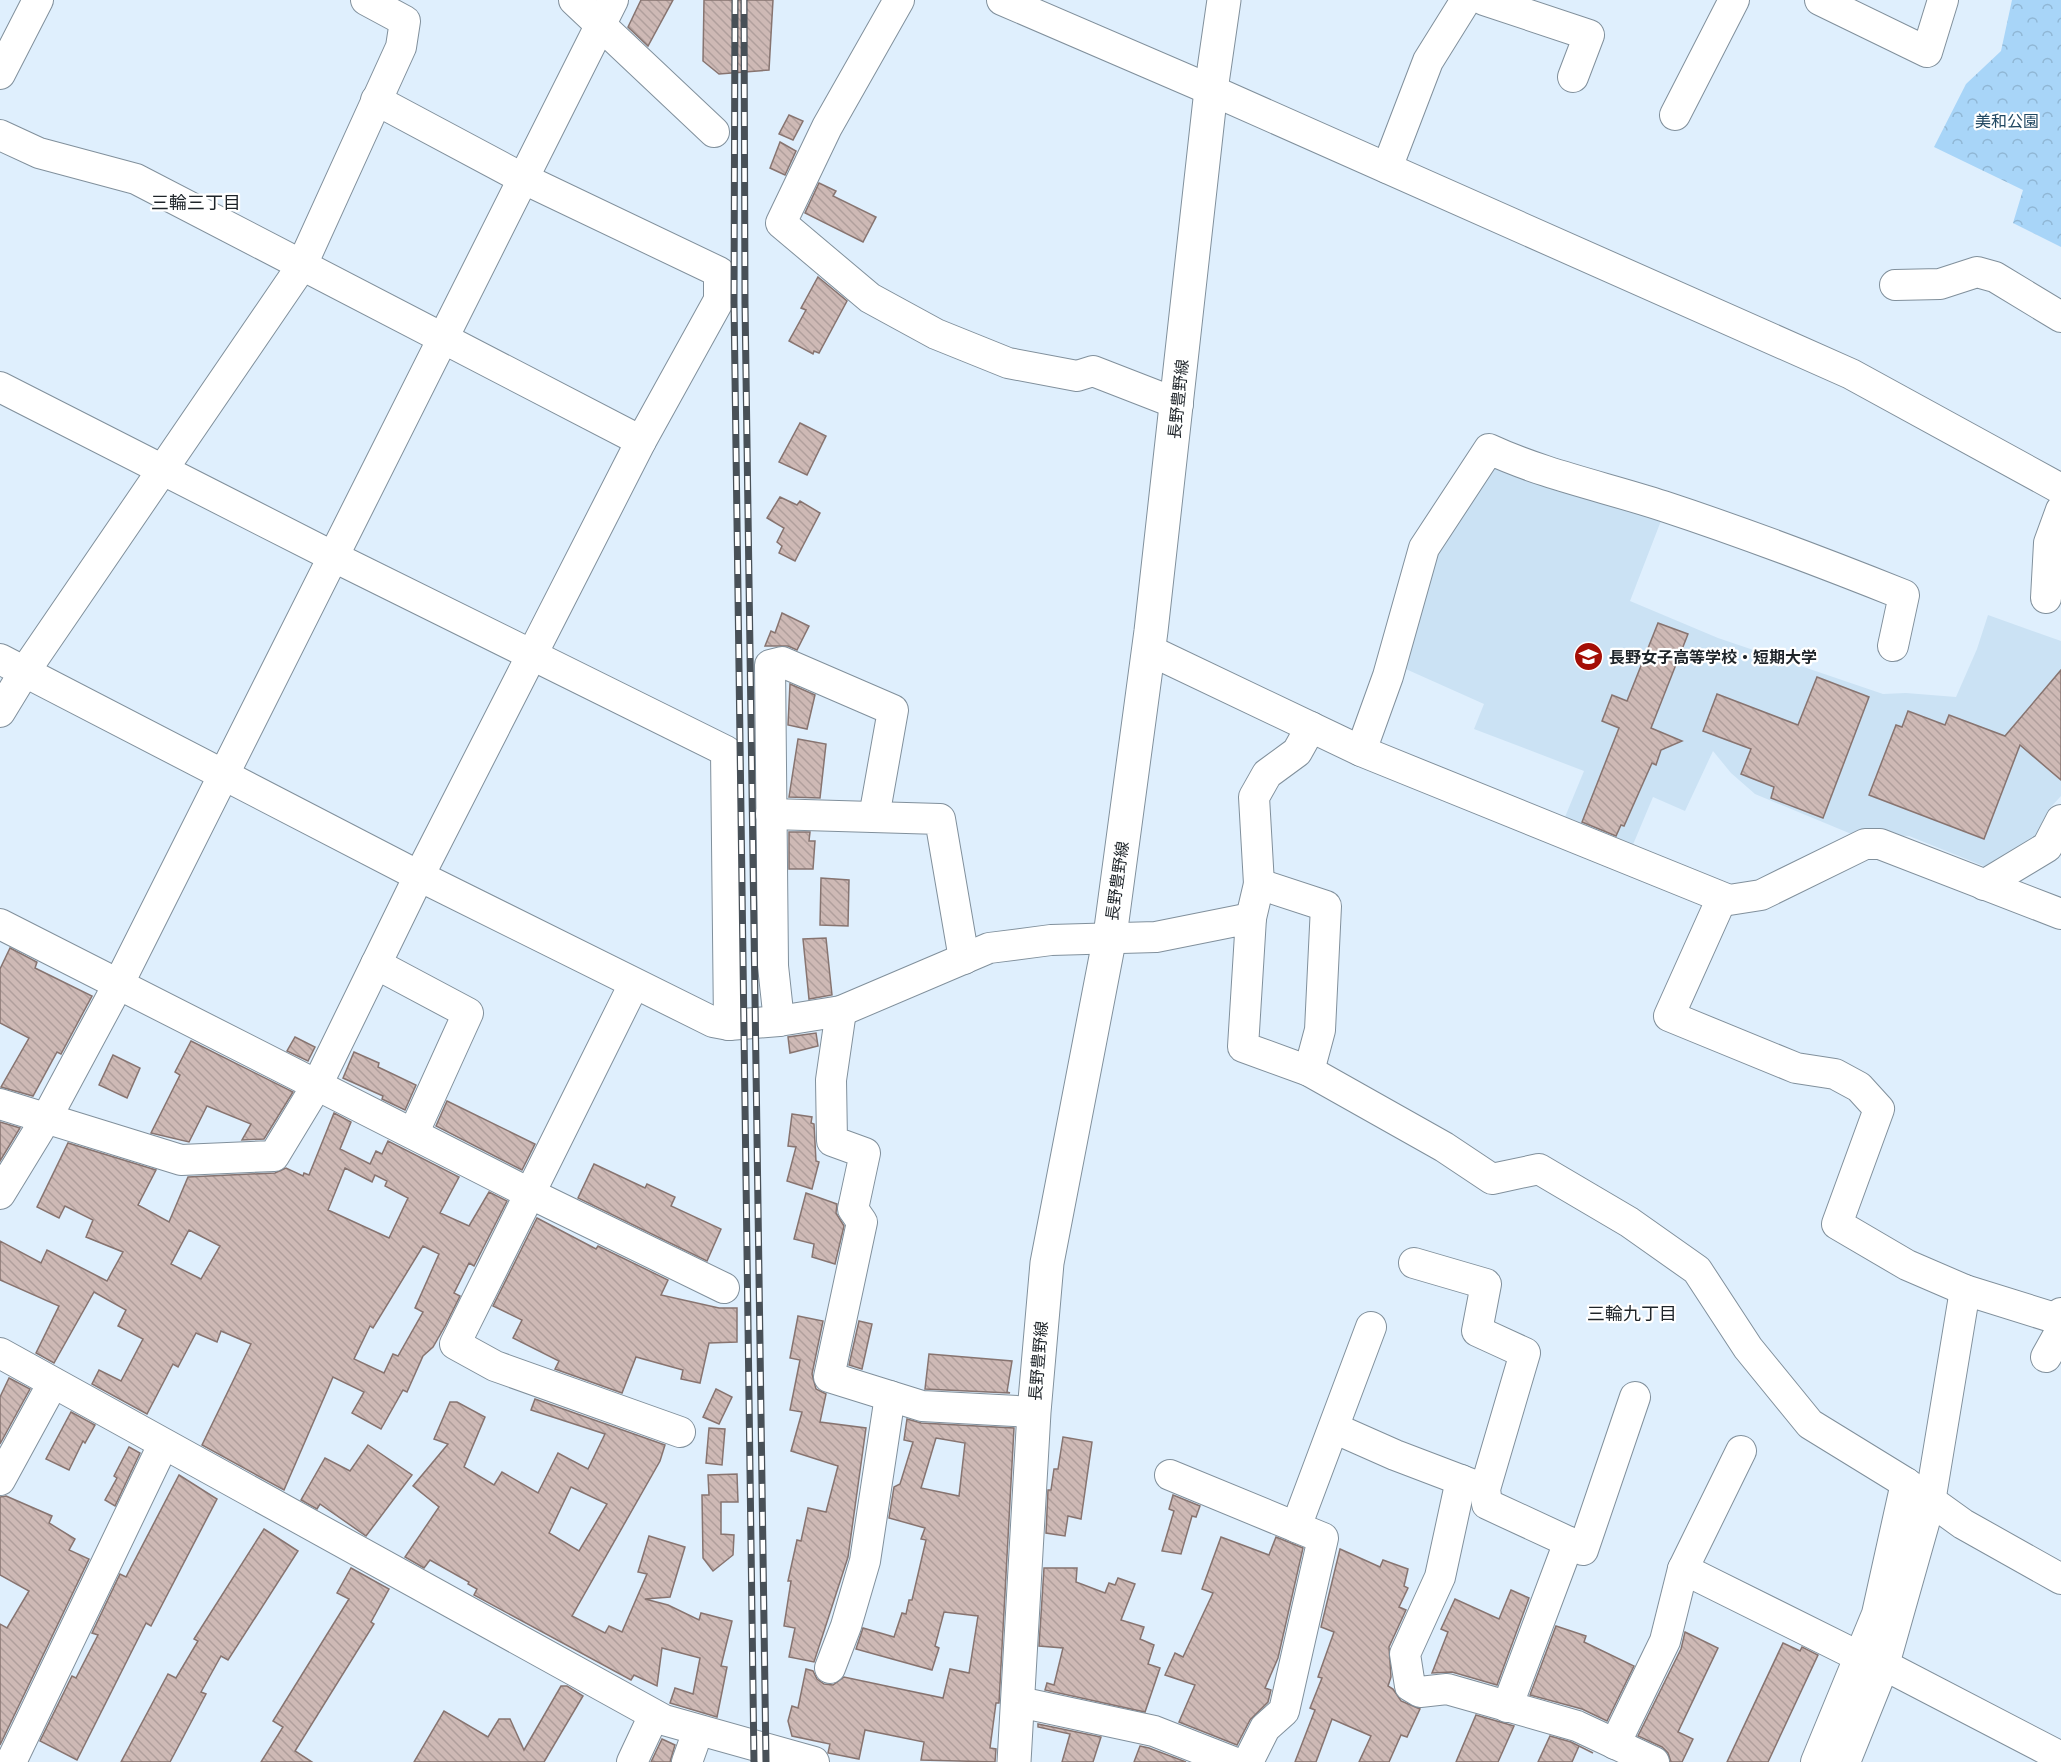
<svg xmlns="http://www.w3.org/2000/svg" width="2061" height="1762" font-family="'Noto Sans','Noto Sans JP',sans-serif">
<defs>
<pattern id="park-crowns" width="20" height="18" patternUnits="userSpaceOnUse" patternTransform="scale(1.5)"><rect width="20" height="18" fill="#a8d5f8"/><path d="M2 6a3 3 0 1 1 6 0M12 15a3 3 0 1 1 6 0" fill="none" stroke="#90b7d5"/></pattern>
<pattern id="building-back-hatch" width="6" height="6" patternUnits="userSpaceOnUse" patternTransform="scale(1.5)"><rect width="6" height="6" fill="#ceb9b5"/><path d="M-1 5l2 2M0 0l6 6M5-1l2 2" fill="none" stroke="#b09f9c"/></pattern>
</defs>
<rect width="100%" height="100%" fill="#dfeffd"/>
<polygon fill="#cbe2f4" points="1491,462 1664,513 1630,601 1718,638 1883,694 1906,693 1956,697 1977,649 1988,615 2061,641 2061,796 2049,809 2035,836 1986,867 1909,836 1870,835 1861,838 1755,794 1731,773 1713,751 1685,811 1653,797 1632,847 1565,817 1584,771 1474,729 1484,704 1399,666 1441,539"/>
<polygon fill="url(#park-crowns)" points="2012,0 2061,0 2061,247 2013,223 2023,190 1934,147 1966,84 2001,51"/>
<g fill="url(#building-back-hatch)" stroke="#877470" stroke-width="1.5" fill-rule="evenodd">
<polygon points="641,0 673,0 648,46 628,27"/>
<polygon points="704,0 773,0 769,70 719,74 703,61"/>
<polygon points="789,115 803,121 793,140 779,134"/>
<polygon points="780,142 796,151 785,175 770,168"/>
<polygon points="819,183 836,191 833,196 876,217 863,242 805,213"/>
<polygon points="818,277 847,301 819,353 814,351 813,354 789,341 806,310 801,308"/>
<polygon points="800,423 826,436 807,475 779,462"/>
<polygon points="780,497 797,505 800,501 820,513 795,561 779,553 782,546 777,542 784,528 767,518"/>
<polygon points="782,613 809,626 797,650 788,646 765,646 771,631 775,633"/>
<polygon points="1658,623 1688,634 1651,728 1682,741 1661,750 1656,765 1652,763 1624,826 1621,825 1616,836 1582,822 1619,728 1602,721 1612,695 1627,701"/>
<polygon points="2061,670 2061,780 2020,745 1984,839 1869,795 1896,725 1902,727 1908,711 1945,725 1949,715 2005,736"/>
<polygon points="1817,677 1869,697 1823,818 1771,798 1774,787 1741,774 1751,749 1703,731 1717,694 1798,725"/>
<polygon points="790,684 815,695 807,729 788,725"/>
<polygon points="798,739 826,744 820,798 789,797"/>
<polygon points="789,832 810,832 809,841 815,841 813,869 789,869"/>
<polygon points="821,878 849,880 848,926 820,925"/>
<polygon points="826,938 832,995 809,999 803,939"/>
<polygon points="10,948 37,962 35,968 92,996 61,1054 57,1052 33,1096 1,1087 29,1038 0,1023 0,969"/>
<polygon points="816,1033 818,1046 790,1053 788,1037"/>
<polygon points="295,1037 315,1047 308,1061 287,1051"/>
<polygon points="191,1041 293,1092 264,1139 242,1140 251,1124 207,1106 189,1142 151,1133 180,1075 175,1072"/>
<polygon points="354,1052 379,1063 378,1067 416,1085 405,1110 382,1099 383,1096 343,1078"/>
<polygon points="113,1055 140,1068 127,1098 99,1085"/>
<polygon points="447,1101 535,1144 522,1170 436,1126"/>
<path d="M334,1113L351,1122L340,1149L370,1164L376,1151L382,1154L388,1141L459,1177L440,1213L469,1226L489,1192L507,1201L474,1266L469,1263L454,1293L460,1296L445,1326L433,1347L423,1356L407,1392L403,1390L381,1429L352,1413L364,1392L333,1377L284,1490L202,1445L251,1344L221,1331L217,1342L196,1333L178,1367L173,1364L147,1414L92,1384L99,1370L121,1381L143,1339L118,1326L126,1310L94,1292L54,1363L36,1353L59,1306L0,1280V1241L41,1263L47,1250L107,1281L123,1252L86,1237L93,1220L65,1206L59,1218L37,1207L68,1143L156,1170L138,1205L169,1222L188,1177L275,1173L286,1168L303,1176L304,1173L309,1175ZM345,1168L372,1182L375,1175L387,1181L385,1186L408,1198L389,1238L328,1210ZM189,1230L220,1246L201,1279L171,1264ZM423,1246L439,1254L415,1308L423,1312L398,1356L393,1354L384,1373L354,1359L370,1326L373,1328Z"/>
<polygon points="792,1114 812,1117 811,1123 814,1124 816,1161 819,1162 812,1189 787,1181 796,1147 788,1146"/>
<polygon points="0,1122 20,1128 0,1161"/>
<polygon points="594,1164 645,1188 647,1184 675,1197 671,1206 721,1229 707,1261 578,1198"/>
<polygon points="806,1193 837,1204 836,1213 844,1226 835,1264 812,1257 814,1244 794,1239"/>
<polygon points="537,1218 596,1249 598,1246 668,1280 661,1295 719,1308 737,1308 737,1342 709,1343 700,1383 681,1379 683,1370 636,1357 622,1393 555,1369 559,1361 513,1338 522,1320 493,1306"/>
<polygon points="798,1316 823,1321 812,1374 816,1389 826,1394 820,1422 866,1428 848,1557 814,1662 789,1657 795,1628 784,1626 791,1581 788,1581 797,1540 801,1541 808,1508 826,1512 838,1466 791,1451 802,1412 790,1410 800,1360 790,1358"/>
<polygon points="859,1321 872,1324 862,1369 849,1365"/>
<polygon points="929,1354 1012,1361 1007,1392 1010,1393 925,1389"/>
<polygon points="9,1378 30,1389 0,1444 0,1397"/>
<polygon points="716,1389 732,1397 719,1424 703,1417"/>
<path d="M535,1399L665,1445L660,1461L572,1616L605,1633L609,1626L622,1632L647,1574L638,1572L649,1536L685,1547L670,1597L645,1599L668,1605L699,1620L701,1613L732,1621L721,1666L727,1667L717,1717L670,1703L675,1688L693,1694L700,1658L662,1648L657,1686L634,1675L631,1680L474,1595L477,1589L468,1584L469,1582L430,1560L424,1568L405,1557L439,1507L413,1486L448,1444L434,1439L450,1402H457L485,1417L464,1467L494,1485L502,1472L538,1493L558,1453L588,1469L605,1434L531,1410ZM571,1487L607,1504L579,1551L549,1533Z"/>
<polygon points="71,1412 95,1425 85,1443 83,1441 69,1470 46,1459"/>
<path d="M907,1419L921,1423L1014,1428L999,1703H996L990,1748L996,1749L995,1762L921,1760L924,1742L865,1730L859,1759L828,1753L830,1744L792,1736L788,1721L792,1706L798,1708L806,1669L813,1671L817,1679L824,1684L833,1685L844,1677L943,1698L950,1669L969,1673L978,1616L944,1612L935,1646L939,1648L932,1670L856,1649L863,1628L894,1637L902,1613L906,1614L909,1600H912L926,1540L921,1539L925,1528L889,1518L894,1487L900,1484L913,1442L904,1440ZM936,1438L965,1443L959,1496L921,1488Z"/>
<polygon points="709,1428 725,1429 722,1465 706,1463"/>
<polygon points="1063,1437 1092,1442 1081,1519 1068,1516 1065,1536 1046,1533 1048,1490 1051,1490 1054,1469 1058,1469"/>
<polygon points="368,1445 412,1475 366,1536 320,1504 317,1509 301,1500 325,1458 350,1471"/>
<polygon points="129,1447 140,1453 115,1506 105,1500 117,1478 114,1476"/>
<polygon points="737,1474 738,1502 721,1502 721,1534 734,1535 733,1555 713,1571 703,1558 702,1495 709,1495 708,1475"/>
<polygon points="179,1475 217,1499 151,1626 146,1623 77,1760 40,1741 72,1676 76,1678 98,1635 92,1633 120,1574 126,1577"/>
<polygon points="1173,1495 1200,1506 1196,1517 1192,1516 1181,1554 1162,1551 1174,1511 1169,1509"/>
<polygon points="6,1496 52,1516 49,1523 75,1539 69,1550 89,1559 0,1745 0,1624 7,1628 29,1591 0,1575 0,1497"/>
<polygon points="264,1529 298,1551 228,1660 221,1656 201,1692 206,1694 170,1762 121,1762 168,1674 176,1678 198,1641 194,1639"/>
<polygon points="1221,1537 1269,1555 1276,1537 1303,1548 1278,1658 1265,1688 1271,1690 1268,1702 1250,1720 1237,1745 1179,1722 1195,1685 1165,1675 1175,1653 1183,1657 1213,1593 1202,1589"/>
<polygon points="1340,1549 1380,1567 1383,1560 1408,1569 1404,1586 1408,1588 1399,1607 1406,1610 1389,1647 1391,1677 1388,1686 1393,1689 1401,1701 1420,1709 1407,1737 1401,1735 1389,1762 1359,1762 1371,1736 1332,1719 1316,1762 1295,1762 1315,1710 1310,1708 1322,1678 1318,1677 1334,1632 1321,1627"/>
<polygon points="351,1568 389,1589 371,1622 374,1624 295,1751 312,1762 261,1762 283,1727 273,1721 349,1599 337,1593"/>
<polygon points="1044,1568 1077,1568 1076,1582 1105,1593 1109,1583 1115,1585 1118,1578 1135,1584 1121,1620 1144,1627 1140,1639 1154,1645 1148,1664 1160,1668 1145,1712 1045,1690 1047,1683 1054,1685 1063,1648 1039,1646"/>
<polygon points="1511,1590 1529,1598 1497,1685 1452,1672 1432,1673 1448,1632 1441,1629 1455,1599 1499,1619"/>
<polygon points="1556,1626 1586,1636 1584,1642 1634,1666 1607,1721 1582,1709 1530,1695"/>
<polygon points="1685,1632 1718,1648 1678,1732 1693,1739 1682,1762 1671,1762 1668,1753 1662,1747 1638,1736 1681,1649"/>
<polygon points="1783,1643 1800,1651 1802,1647 1818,1655 1768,1762 1727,1762"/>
<polygon points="561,1686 567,1686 583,1696 544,1762 414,1762 444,1711 488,1737 499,1719 510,1719 524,1750"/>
<polygon points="1476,1715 1514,1726 1498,1762 1456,1762"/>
<polygon points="1038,1724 1101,1737 1093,1762 1062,1762 1070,1734 1038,1727"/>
<polygon points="1550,1736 1571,1742 1593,1753 1579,1746 1572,1762 1538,1762"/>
<polygon points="662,1739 675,1745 670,1762 651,1762"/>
<polygon points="1140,1746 1149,1748 1186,1762 1134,1762"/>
</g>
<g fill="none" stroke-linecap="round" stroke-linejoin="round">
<defs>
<g id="minor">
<polyline points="574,0 714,132"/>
<polyline points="899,0 827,127 781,223 870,298 936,334 1008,363 1077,376 1093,371 1178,404"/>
<polyline points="1002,0 1211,90 1851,374 2061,489"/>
<polyline points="1484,0 1589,35 1573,77"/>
<polyline points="1820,0 1927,52 1943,0"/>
<polyline points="0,74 38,0"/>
<polyline points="1675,115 1734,0"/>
<polyline points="0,135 39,153 136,179 641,441"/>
<polyline points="1387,168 1428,61 1466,0"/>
<polyline points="1895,285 1940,284 1977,272 1995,277 2061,317"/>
<polyline points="0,387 332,556 726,751 729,1025"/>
<polyline points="2046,598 2049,543 2061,510"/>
<polyline points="1149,650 1361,751 1729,900 1761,895 1865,844 1880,844 2061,914"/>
<polyline points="0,659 419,876 713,1022 729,1025 779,1021 841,1011 989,948 1051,940 1156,937 1251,918 1243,1047 1309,1071 1444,1147 1492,1179 1539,1169 1629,1222 1697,1270 1748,1348 1810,1424 1906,1483 1963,1524 2061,1579"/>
<polyline points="0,712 25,671 301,267 401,47 405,21 366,0"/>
<path d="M1361,751L1388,676L1424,548L1489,449C1545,475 1605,487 1663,506C1745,533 1824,563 1904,595L1893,646"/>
<polyline points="771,814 940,819 964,959"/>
<polyline points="1259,884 1254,797 1267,774 1297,752 1311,727"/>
<polyline points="1984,885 2047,847 2061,820"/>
<polyline points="1722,898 1669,1016 1796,1068 1835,1074 1859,1087 1879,1109 1837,1224 1907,1265 1965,1290 2058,1319"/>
<polyline points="1251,918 1259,884 1326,906 1320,1030 1309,1071"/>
<polyline points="0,924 531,1194 724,1288"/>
<polyline points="376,964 468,1013 414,1132"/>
<polyline points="634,984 455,1344 495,1366 680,1432"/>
<polyline points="841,1011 831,1080 832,1141 865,1153 853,1209 862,1222 829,1377 922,1406 1034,1412"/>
<polyline points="779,1021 773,966 770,665 782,662 893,710 874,817"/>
<polyline points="0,1104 181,1160 274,1156 317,1085 419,876 641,441 719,300 719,272 522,178 376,100"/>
<polyline points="0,1194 47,1117 119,983 613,0"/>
<polyline points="1414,1263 1486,1284 1477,1331 1525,1353 1485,1489 1487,1504 1569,1542 1507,1707"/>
<polyline points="0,1353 664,1720 814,1762"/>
<polyline points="2046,1357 2060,1332 2058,1319 2061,1313"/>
<polyline points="1334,1428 1395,1455 1479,1487"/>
<polyline points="1170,1475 1296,1527"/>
<polyline points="0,1480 53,1383"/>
<polyline points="1461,1480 1440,1577 1405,1654 1410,1686 1420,1692 1447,1689 1577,1726 1654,1762"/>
<polyline points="1569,1542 1583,1550 1635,1397"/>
<polyline points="1683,1569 1860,1657 1884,1665 2061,1757"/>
<polyline points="830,1668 846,1626 865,1561 890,1396"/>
<polyline points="1019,1702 1154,1731 1233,1762"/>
<polyline points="1615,1744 1665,1641 1683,1569 1741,1451"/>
<polyline points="11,1762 163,1445"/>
<polyline points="632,1762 654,1715"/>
<polyline points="687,1762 698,1731"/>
<polyline points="1248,1762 1265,1728 1284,1711 1323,1538 1296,1527 1371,1327"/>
<polyline points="1816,1762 1877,1614 1906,1483"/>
<polyline points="1845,1762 1884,1665 1930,1502 1965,1290"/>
</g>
<polyline id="major" points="1014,1762 1034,1412 1047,1263 1110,936 1151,631 1211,90 1224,0"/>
</defs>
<use href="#minor" stroke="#81909c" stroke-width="32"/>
<use href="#major" stroke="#81909c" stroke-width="35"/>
<use href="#minor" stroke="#fff" stroke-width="30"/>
<use href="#major" stroke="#fff" stroke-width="33"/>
<defs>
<g id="rail">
<polyline points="735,0 734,303 754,1762"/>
<polyline points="744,0 745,304 766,1762"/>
</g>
</defs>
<use href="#rail" stroke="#485057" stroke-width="7"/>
<use href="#rail" stroke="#fff" stroke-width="4.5" stroke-dasharray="14" stroke-linecap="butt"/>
</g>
<defs>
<symbol id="school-disc" viewBox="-11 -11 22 22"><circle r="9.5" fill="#a40e05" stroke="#fff"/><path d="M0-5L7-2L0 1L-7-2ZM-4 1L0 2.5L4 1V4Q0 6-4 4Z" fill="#fff"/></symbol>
</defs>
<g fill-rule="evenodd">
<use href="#school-disc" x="1572" y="640" width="33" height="33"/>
</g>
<g text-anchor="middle" stroke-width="4.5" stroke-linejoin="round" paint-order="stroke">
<g font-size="16" fill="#214862" stroke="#fff">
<text x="2007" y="127">美和公園</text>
</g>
<g font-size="16" fill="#1e2429" stroke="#fff">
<text transform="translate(1178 399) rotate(-84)" y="6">長野豊野線</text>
<text transform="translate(1117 881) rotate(-82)" y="6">長野豊野線</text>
<text transform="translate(1038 1361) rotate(-85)" y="6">長野豊野線</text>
</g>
<g font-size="16" font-weight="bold" fill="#1e2429" stroke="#fff" text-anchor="start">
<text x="1609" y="663">長野女子高等学校・短期大学</text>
</g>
<g font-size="18" fill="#1e2429" stroke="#fff">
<text x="196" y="209">三輪三丁目</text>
<text x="1632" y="1320">三輪九丁目</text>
</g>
</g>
</svg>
